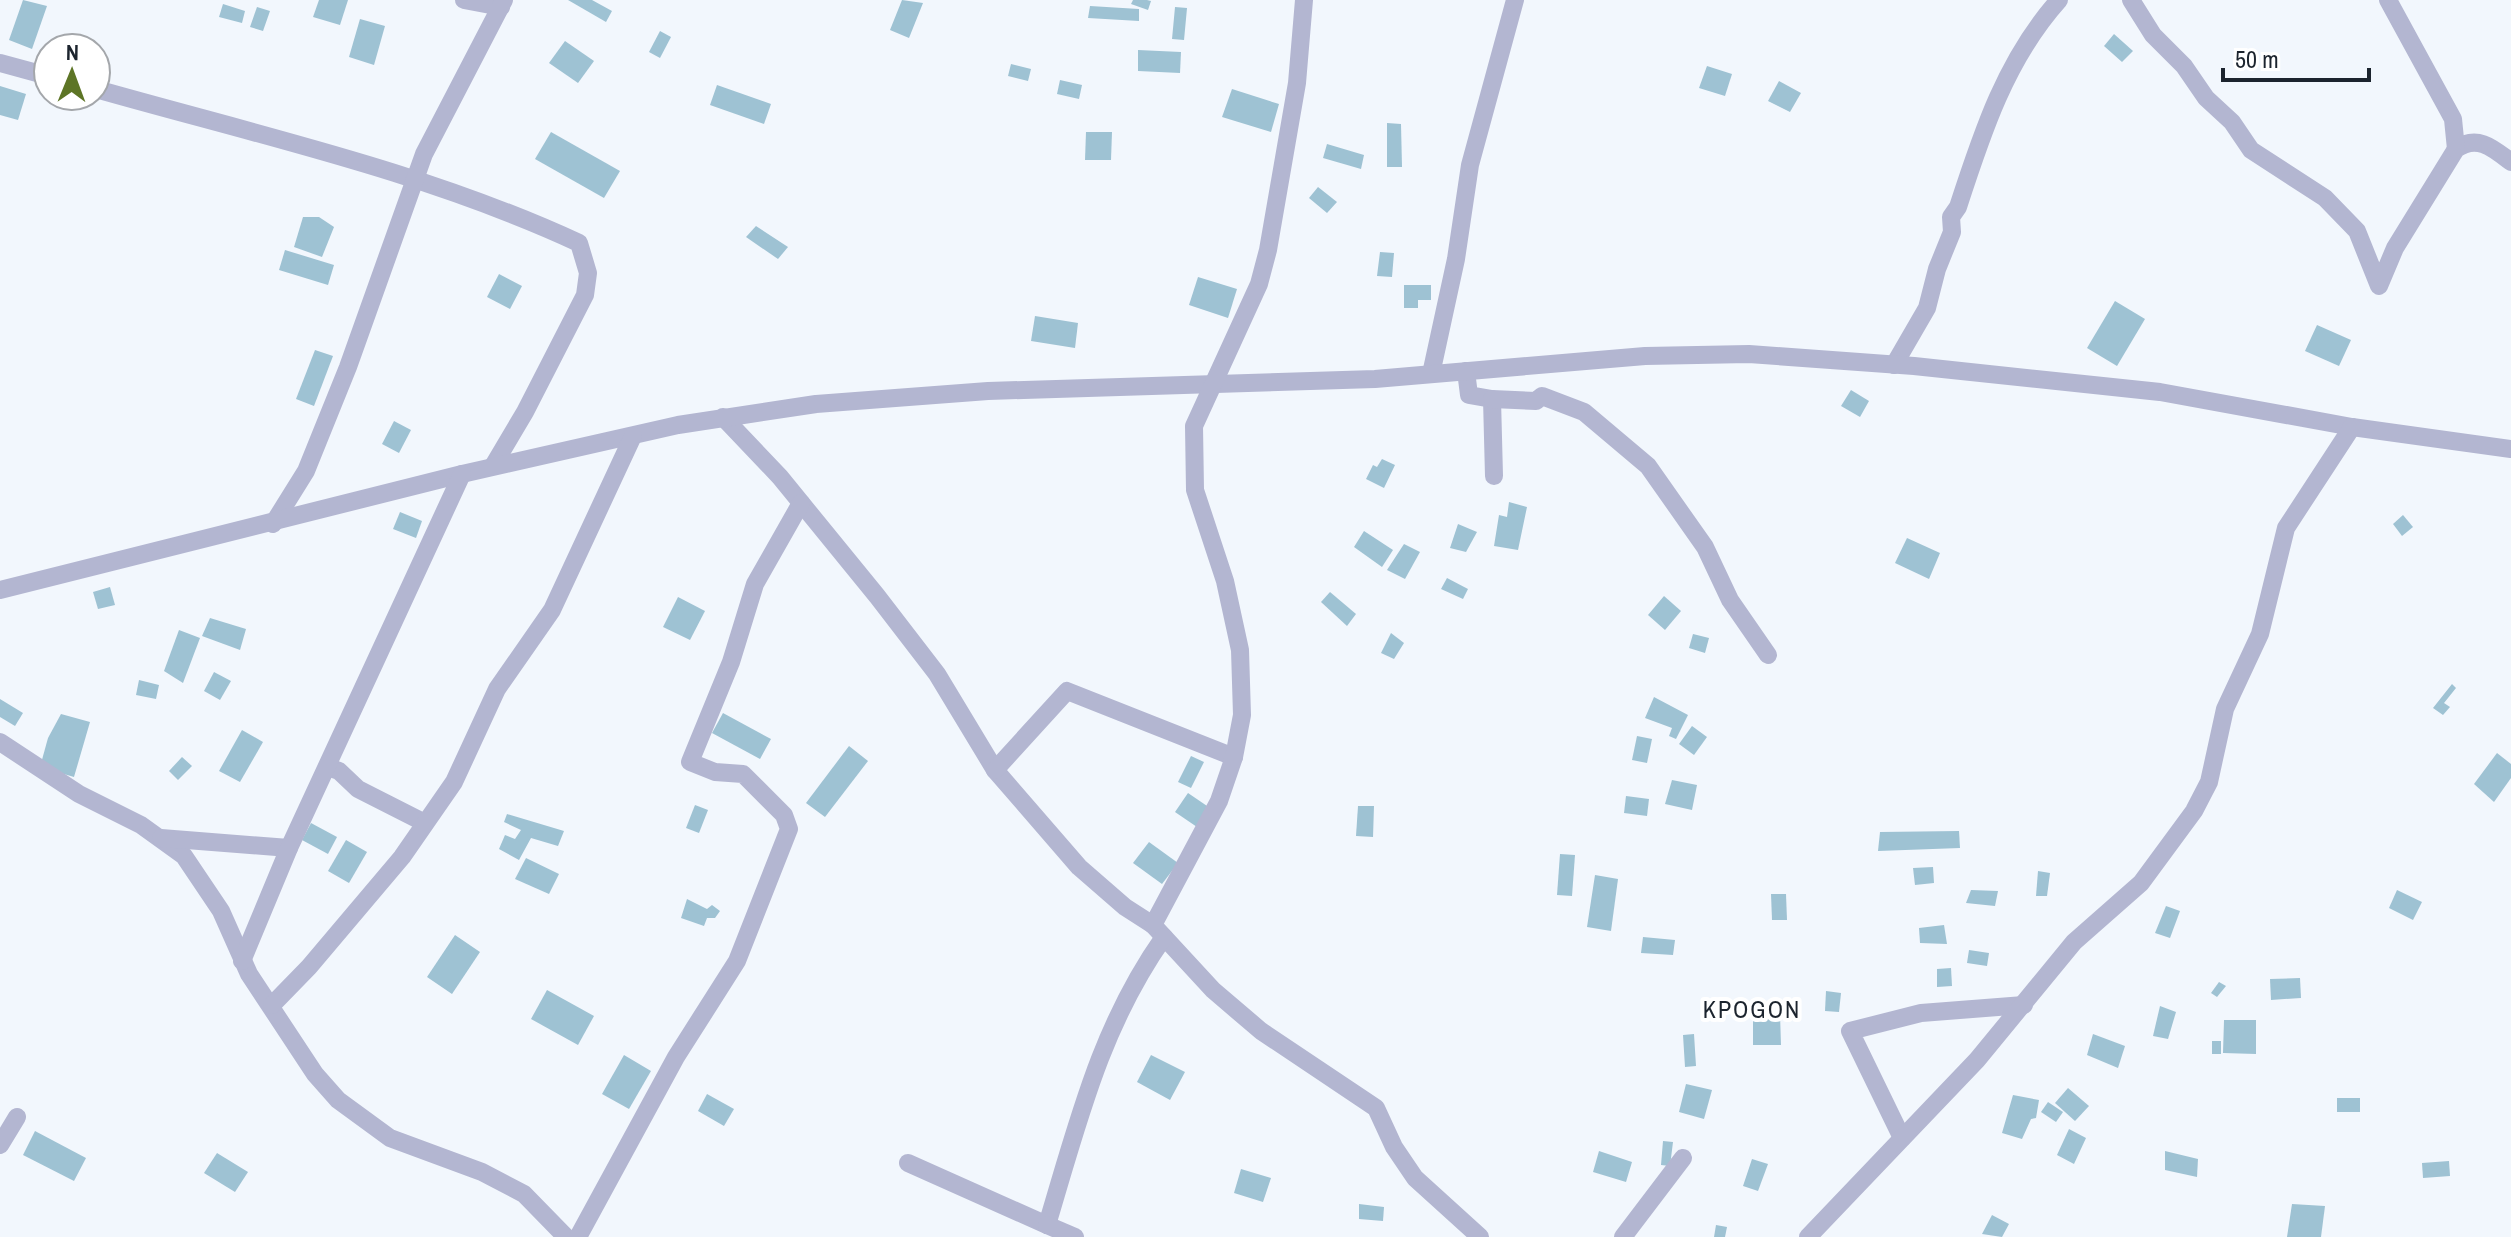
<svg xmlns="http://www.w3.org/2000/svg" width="2511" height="1237" font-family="'Archivo Narrow',sans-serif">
<rect width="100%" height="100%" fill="#f2f7fd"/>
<g fill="#9ec2d3">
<polygon points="23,0 47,6 32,49 9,40"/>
<polygon points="319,0 348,0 340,25 313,17"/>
<polygon points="568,0 592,0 612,11 606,22"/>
<polygon points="902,0 923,3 909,38 890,30"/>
<polygon points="1133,0 1147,0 1151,1 1148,10 1131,4"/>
<polygon points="223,4 245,11 242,23 219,17"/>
<polygon points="1090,6 1139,9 1139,21 1088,18"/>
<polygon points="257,7 270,11 263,31 250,27"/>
<polygon points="1175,7 1187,8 1184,40 1172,39"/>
<polygon points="360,19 385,26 374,65 349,57"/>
<polygon points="660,31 671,37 660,58 649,52"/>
<polygon points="2114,34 2133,51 2122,62 2104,46"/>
<polygon points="565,41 594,61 578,83 549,63"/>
<polygon points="1138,50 1181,52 1180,73 1138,71"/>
<polygon points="1011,64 1031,69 1028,81 1008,76"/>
<polygon points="1707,66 1732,74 1725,96 1699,88"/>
<polygon points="1060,80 1082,85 1079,99 1057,94"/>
<polygon points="1779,81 1801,93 1790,112 1768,101"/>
<polygon points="717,85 771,104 764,124 710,105"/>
<polygon points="0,86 26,94 18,120 0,115"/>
<polygon points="1232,89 1279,104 1271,132 1222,117"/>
<polygon points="1387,123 1401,124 1402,167 1387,167"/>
<polygon points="551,132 620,171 604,198 535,159"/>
<polygon points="1086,132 1112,132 1111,160 1085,160"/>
<polygon points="1327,144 1364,155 1361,169 1323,158"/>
<polygon points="1318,187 1337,202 1327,213 1309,198"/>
<polygon points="303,217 319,217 334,227 322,257 294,247"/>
<polygon points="756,226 788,247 778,259 746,237"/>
<polygon points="285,250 334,265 328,285 279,270"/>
<polygon points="1380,252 1394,253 1392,277 1377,276"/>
<polygon points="499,274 522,286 510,309 487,297"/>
<polygon points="1198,277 1237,289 1228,318 1189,305"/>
<polygon points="1404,285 1431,285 1431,300 1418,300 1418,308 1404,308"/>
<polygon points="2115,301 2145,319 2117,366 2087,348"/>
<polygon points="1035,316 1078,323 1075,348 1031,341"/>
<polygon points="2317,325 2351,340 2339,366 2305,351"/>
<polygon points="315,350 333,356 314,406 296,399"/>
<polygon points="1851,390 1869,401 1860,417 1841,406"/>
<polygon points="394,421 411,430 399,453 382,444"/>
<polygon points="1382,459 1395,465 1384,488 1366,479 1373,465 1377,467"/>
<polygon points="1509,502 1527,507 1518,550 1494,546 1499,515 1507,517"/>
<polygon points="400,512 422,521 416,538 393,529"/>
<polygon points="2403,515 2413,527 2402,536 2393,524"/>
<polygon points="1458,524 1477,532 1466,552 1450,548"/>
<polygon points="1364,531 1393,550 1382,567 1354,547"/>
<polygon points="1907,538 1940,553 1929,579 1895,563"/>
<polygon points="1404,544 1420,552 1405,579 1387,570"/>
<polygon points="1447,578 1468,589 1463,599 1441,589"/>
<polygon points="110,587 115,605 98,609 93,592"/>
<polygon points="1330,592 1356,614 1347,626 1321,602"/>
<polygon points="1664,596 1681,611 1665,630 1648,615"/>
<polygon points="678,597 705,611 690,640 663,627"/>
<polygon points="210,618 246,629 240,650 202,636"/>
<polygon points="179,630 200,638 183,683 164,671"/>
<polygon points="1391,633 1404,643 1394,659 1381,653"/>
<polygon points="1693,634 1709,638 1705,653 1689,648"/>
<polygon points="214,672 231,681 220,700 204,691"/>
<polygon points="139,680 159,685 156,699 136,695"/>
<polygon points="2452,684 2456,688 2444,703 2450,707 2443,715 2433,708"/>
<polygon points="1654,697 1688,715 1676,739 1669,736 1672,728 1645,718"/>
<polygon points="0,699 23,713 15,726 0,717"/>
<polygon points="723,713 771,739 760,759 712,733"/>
<polygon points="61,714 90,722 74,777 40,767 48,738"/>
<polygon points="1692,726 1707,737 1694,755 1679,744"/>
<polygon points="242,730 263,742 240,782 219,771"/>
<polygon points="1637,736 1652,739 1647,763 1632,760"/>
<polygon points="849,746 868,761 825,817 806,803"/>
<polygon points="2497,753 2511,764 2511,778 2494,802 2474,784"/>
<polygon points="1191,756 1204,762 1191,788 1178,782"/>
<polygon points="182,757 192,766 178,780 169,771"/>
<polygon points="1672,780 1697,785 1692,810 1665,804"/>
<polygon points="1188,793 1210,808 1197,827 1175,812"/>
<polygon points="1626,796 1649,799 1647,816 1624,813"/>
<polygon points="695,805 708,810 699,833 686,828"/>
<polygon points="1358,806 1374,806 1373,837 1356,836"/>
<polygon points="507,814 564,831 558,846 531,838 519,860 499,849 505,835 515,839 521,830 504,822"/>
<polygon points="311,823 337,837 328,854 302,840"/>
<polygon points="1959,831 1960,848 1878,851 1880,832"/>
<polygon points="346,840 367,852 349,883 328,871"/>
<polygon points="1149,842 1178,863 1162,884 1133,863"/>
<polygon points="1560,854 1575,855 1572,896 1557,895"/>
<polygon points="526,858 559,874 549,894 515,879"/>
<polygon points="1933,867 1934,883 1915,885 1913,868"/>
<polygon points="2038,871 2050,873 2047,896 2036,896"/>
<polygon points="1595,875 1618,879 1611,931 1587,927"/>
<polygon points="1971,890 1998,891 1995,906 1966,903"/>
<polygon points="2397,890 2422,902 2413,920 2389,908"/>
<polygon points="1771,894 1786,894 1787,920 1772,920"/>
<polygon points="687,899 707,909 712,905 720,911 715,918 707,918 704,926 681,918"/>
<polygon points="2166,906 2180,911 2170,938 2155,933"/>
<polygon points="1944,925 1947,944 1920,943 1919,928"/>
<polygon points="455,935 480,952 452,994 427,977"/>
<polygon points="1643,937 1675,940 1673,955 1641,953"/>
<polygon points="1969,950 1989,953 1987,966 1967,963"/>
<polygon points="1951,968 1952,986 1937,987 1937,969"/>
<polygon points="2300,978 2301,998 2271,1000 2270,979"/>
<polygon points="2219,982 2226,986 2217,997 2211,993"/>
<polygon points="547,990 594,1016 578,1045 531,1019"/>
<polygon points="1826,991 1841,993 1839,1012 1825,1011"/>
<polygon points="2160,1006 2176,1012 2168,1039 2153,1036"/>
<polygon points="1780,1014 1781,1045 1753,1045 1753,1015"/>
<polygon points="2224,1020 2256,1020 2256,1054 2223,1053"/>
<polygon points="1694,1034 1696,1066 1685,1067 1683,1035"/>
<polygon points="2093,1034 2125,1046 2118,1068 2087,1055"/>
<rect x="2212" y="1041" width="9" height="13"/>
<polygon points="624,1055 651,1071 629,1109 602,1094"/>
<polygon points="1151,1055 1185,1072 1170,1100 1137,1082"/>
<polygon points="1686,1084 1712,1090 1704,1119 1679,1112"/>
<polygon points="2068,1088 2089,1106 2075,1121 2055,1103"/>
<polygon points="707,1094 734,1109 724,1126 698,1111"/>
<polygon points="2013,1095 2039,1100 2036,1118 2031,1119 2022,1139 2002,1133"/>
<rect x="2337" y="1098" width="23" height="14"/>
<polygon points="2048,1102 2063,1112 2056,1122 2041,1112"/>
<polygon points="2069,1129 2086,1138 2074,1164 2057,1155"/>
<polygon points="35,1131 86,1158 74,1181 23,1155"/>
<polygon points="1663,1141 1673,1142 1670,1166 1661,1165"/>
<polygon points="1599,1151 1632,1162 1626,1182 1593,1172"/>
<polygon points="2165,1151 2198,1159 2197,1177 2165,1170"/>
<polygon points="217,1153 248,1172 235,1192 204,1173"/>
<polygon points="1752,1159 1768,1164 1758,1191 1743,1186"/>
<polygon points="2449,1161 2450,1176 2423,1178 2422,1163"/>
<polygon points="1241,1169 1271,1178 1263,1202 1234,1193"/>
<polygon points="1359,1204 1384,1207 1383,1221 1359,1219"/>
<polygon points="2292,1204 2325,1206 2321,1237 2287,1237"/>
<polygon points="1992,1215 2009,1224 2002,1237 1982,1234"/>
<polygon points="1716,1225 1727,1227 1725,1237 1714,1237"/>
</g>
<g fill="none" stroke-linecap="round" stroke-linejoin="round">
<g stroke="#b3b6d1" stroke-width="18">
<polyline points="464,0 501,7"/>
<path d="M2131,0L2153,35L2184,66L2206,98L2232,122L2251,150L2325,198L2357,231L2379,286L2395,248L2456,149C2477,134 2493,148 2511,162"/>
<polyline points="2388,0 2453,119 2456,149"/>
<polyline points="0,63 48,76"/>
<path d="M96,89C258,135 426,172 579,243L588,273L585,295L525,412L493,466"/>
<path d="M1894,365L1927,308L1937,269L1952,232L1951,217L1958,207C1982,133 2006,59 2059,0"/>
<polyline points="1466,371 1469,395 1492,399 1494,476"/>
<polyline points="1431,374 1456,259 1470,165 1515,0"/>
<polyline points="1492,399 1536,401 1542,396 1584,412 1648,466 1705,547 1730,600 1768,655"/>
<polyline points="723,417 780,477 877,596 937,674 995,770 1079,867 1125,907 1153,925 1213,990 1261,1031 1376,1108 1394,1147 1415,1178 1480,1237"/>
<polyline points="273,524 306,471 348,367 424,154 504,0"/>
<polyline points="0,590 462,474 678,425 816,404 988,391 1375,379 1645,356 1749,354 1914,366 2160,392 2352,427 2511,449"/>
<polyline points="0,742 79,794 141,825 184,856 221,911 249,974 315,1074 338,1100 390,1138 482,1172 524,1194 566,1237"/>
<polyline points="328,767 339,771 358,789 425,823"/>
<polyline points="995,770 1067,691 1234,757"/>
<polyline points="161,838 289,848"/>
<polyline points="1153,925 1219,801 1234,757 1242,715 1240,650 1225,581 1195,490 1194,426 1259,284 1268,250 1297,83 1304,0"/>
<polyline points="242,961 289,848 462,474"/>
<polyline points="272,1005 309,967 402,857 454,782 497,689 552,610 633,436"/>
<polyline points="1902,1138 1850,1031 1921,1013 2024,1005"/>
<polyline points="0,1145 17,1117"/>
<path d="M908,1163L1047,1225C1078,1122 1101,1026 1164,937"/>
<polyline points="1047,1225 1075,1237"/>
<polyline points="578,1237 676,1057 737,961 789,829 784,815 743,774 715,772 690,762 731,662 755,584 801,503"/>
<polyline points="1623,1237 1683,1158"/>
<polyline points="1808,1237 1977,1060 2074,942 2141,883 2194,811 2209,782 2225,709 2260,634 2286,528 2352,427"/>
</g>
</g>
<g text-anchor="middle" stroke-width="8" stroke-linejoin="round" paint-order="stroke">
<g font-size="24" letter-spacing="2" fill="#1c242e" stroke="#fff">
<text x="1752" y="1018">KPOGON</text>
</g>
</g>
<g transform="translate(72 72) rotate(1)"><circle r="38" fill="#ffffff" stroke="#a4a7ab" stroke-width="2"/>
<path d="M0-6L14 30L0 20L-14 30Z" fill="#5d7526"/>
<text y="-12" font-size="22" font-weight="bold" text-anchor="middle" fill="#1c242e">N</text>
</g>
<path d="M2223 68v12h146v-12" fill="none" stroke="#1c242e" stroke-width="4"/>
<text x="2235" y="68" font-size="24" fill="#1c242e" stroke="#ffffff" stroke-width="6" paint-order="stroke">50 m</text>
</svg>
